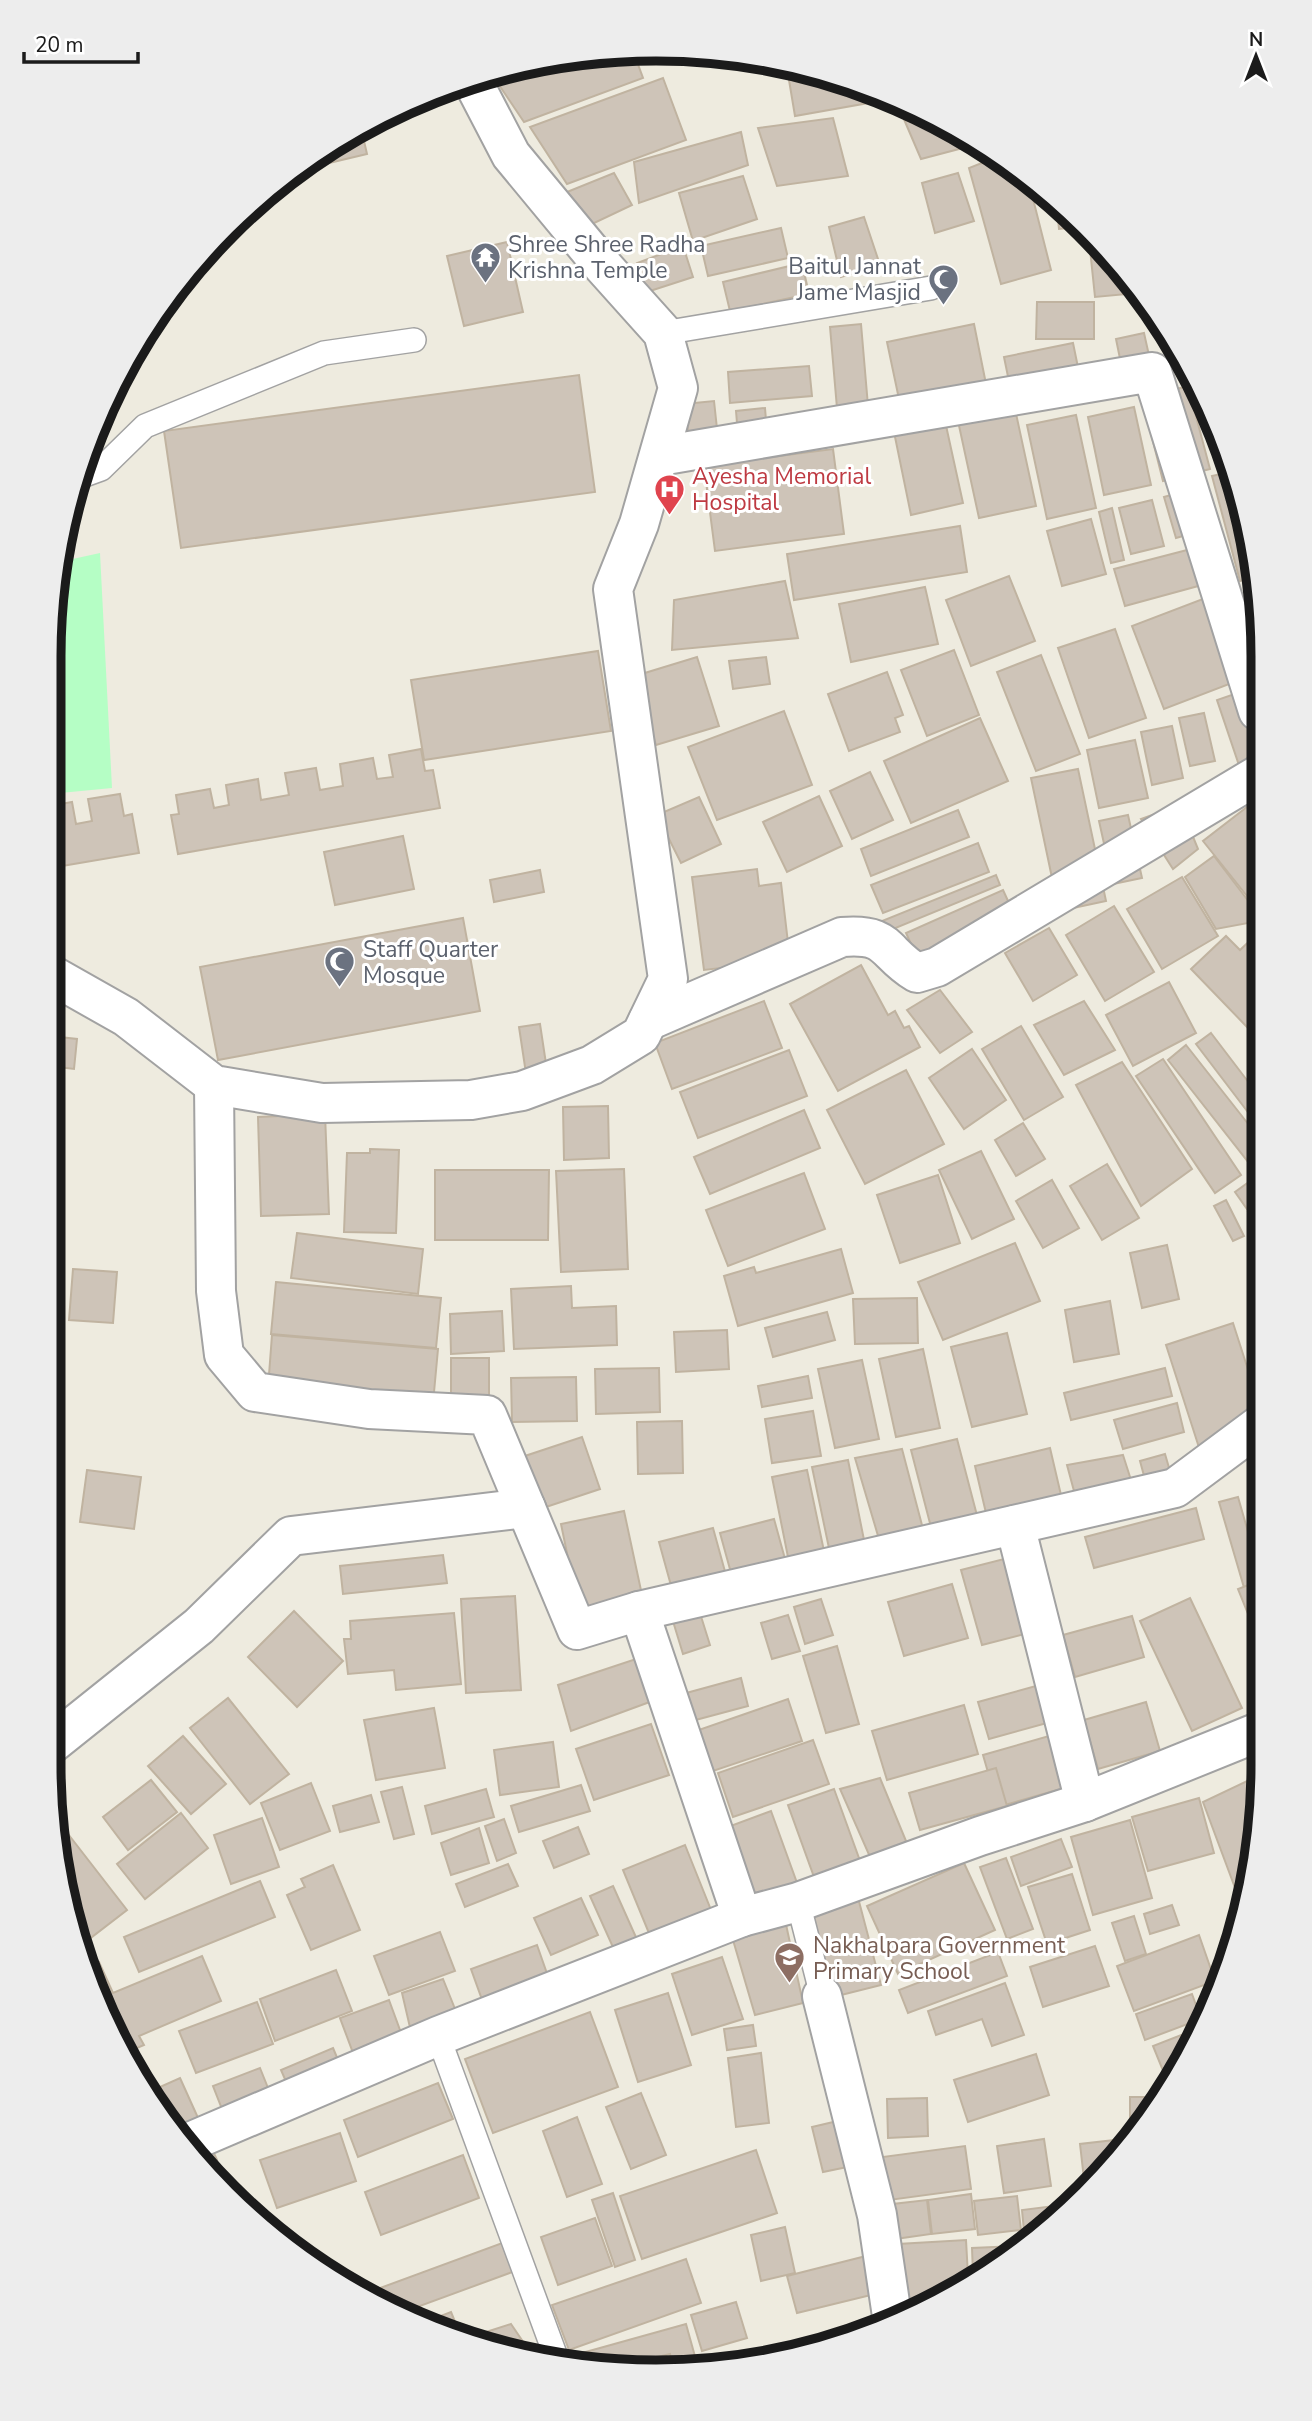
<svg xmlns="http://www.w3.org/2000/svg" width="1312" height="2421" font-family="'Nunito Sans',sans-serif">
<rect width="100%" height="100%" fill="#eeebdf"/>
<polygon fill="#b5fec5" points="100,553 112,788 50,794 50,617 59,562"/>
<g fill="#cec4b8" stroke="#c0b3a0" stroke-width="2">
<polygon points="616,50 633,51 643,78 524,122 491,73"/>
<polygon points="808,71 851,81 891,99 795,116 788,74"/>
<polygon points="663,78 686,140 567,184 530,127"/>
<polygon points="909,107 959,130 978,144 921,159 900,110"/>
<polygon points="833,118 848,176 777,186 758,128"/>
<polygon points="361,128 367,154 308,168 306,162"/>
<polygon points="741,132 748,165 639,203 634,162"/>
<polygon points="997,157 1028,179 1051,270 1001,284 969,168"/>
<polygon points="614,173 632,205 590,225 567,192"/>
<polygon points="958,173 974,221 935,233 922,183"/>
<polygon points="743,176 757,219 693,241 679,193"/>
<polygon points="1056,199 1057,200 1080,227 1059,229"/>
<polygon points="864,217 880,265 841,277 829,227"/>
<polygon points="781,228 788,258 708,276 701,246"/>
<polygon points="507,242 523,312 464,326 447,256"/>
<polygon points="683,246 693,277 647,292 637,263"/>
<polygon points="1099,248 1138,293 1095,297 1090,249"/>
<polygon points="802,263 809,294 730,311 723,282"/>
<polygon points="1037,302 1094,302 1094,339 1036,339"/>
<polygon points="861,324 868,406 837,408 830,327"/>
<polygon points="974,324 989,399 903,418 887,342"/>
<polygon points="1144,333 1156,387 1127,393 1116,339"/>
<polygon points="1073,343 1081,382 1012,396 1004,357"/>
<polygon points="809,366 812,396 730,403 728,372"/>
<polygon points="579,375 595,492 181,548 164,431"/>
<polygon points="1188,386 1210,469 1163,481 1142,398"/>
<polygon points="714,401 718,438 689,440 685,404"/>
<polygon points="1134,407 1151,485 1104,495 1088,417"/>
<polygon points="765,408 768,445 739,447 736,411"/>
<polygon points="1015,409 1036,506 979,518 958,421"/>
<polygon points="1076,415 1096,508 1047,519 1027,425"/>
<polygon points="945,421 963,503 911,515 894,432"/>
<polygon points="833,449 844,534 715,551 704,466"/>
<polygon points="1230,472 1258,576 1240,581 1212,476"/>
<polygon points="1203,486 1215,527 1176,538 1164,497"/>
<polygon points="1152,500 1164,546 1131,554 1119,508"/>
<polygon points="1112,508 1124,560 1111,563 1099,512"/>
<polygon points="1091,519 1106,574 1062,586 1047,531"/>
<polygon points="960,526 967,572 794,600 787,554"/>
<polygon points="1214,543 1224,579 1125,606 1114,569"/>
<polygon points="1009,576 1035,641 971,666 946,600"/>
<polygon points="785,581 798,638 672,650 674,600"/>
<polygon points="925,587 938,644 851,662 839,604"/>
<polygon points="1229,589 1258,673 1164,709 1132,626"/>
<polygon points="1258,590 1258,622 1246,595"/>
<polygon points="1115,629 1146,718 1089,738 1058,648"/>
<polygon points="954,650 979,715 927,736 901,670"/>
<polygon points="598,651 611,731 424,760 411,680"/>
<polygon points="1041,655 1080,754 1036,771 997,672"/>
<polygon points="697,657 719,726 656,745 635,676"/>
<polygon points="766,657 770,684 733,689 729,661"/>
<polygon points="887,672 903,715 895,718 900,732 849,751 828,694"/>
<polygon points="1258,686 1258,782 1246,786 1217,700"/>
<polygon points="784,711 812,785 717,820 688,747"/>
<polygon points="1204,713 1215,761 1190,766 1179,718"/>
<polygon points="980,718 1008,781 911,823 884,761"/>
<polygon points="1172,726 1183,778 1152,785 1141,732"/>
<polygon points="1135,740 1148,798 1099,808 1087,750"/>
<polygon points="421,749 425,771 433,770 440,808 178,854 171,815 179,814 176,795 210,789 214,808 229,805 226,785 258,779 261,800 289,795 285,773 316,768 320,790 343,786 340,764 373,758 377,779 393,777 389,755"/>
<polygon points="1078,769 1106,901 1059,911 1031,778"/>
<polygon points="870,772 893,820 852,839 830,791"/>
<polygon points="120,794 124,816 132,814 139,853 50,868 50,806 72,802 76,824 92,821 88,799"/>
<polygon points="819,796 842,846 787,872 763,822"/>
<polygon points="699,797 721,844 681,863 657,815"/>
<polygon points="1256,800 1259,803 1259,911 1203,841"/>
<polygon points="1180,805 1198,849 1173,869 1141,819"/>
<polygon points="958,810 969,837 871,876 861,849"/>
<polygon points="1128,815 1142,878 1113,884 1099,821"/>
<polygon points="403,836 414,889 335,905 324,852"/>
<polygon points="978,843 989,872 883,913 871,885"/>
<polygon points="1214,856 1259,915 1259,921 1216,929 1185,877"/>
<polygon points="757,869 759,886 781,883 790,960 704,970 692,877"/>
<polygon points="540,870 544,892 494,902 490,880"/>
<polygon points="996,875 1000,885 881,934 877,923"/>
<polygon points="1182,877 1218,936 1162,969 1127,909"/>
<polygon points="1003,890 1014,914 917,957 906,933"/>
<polygon points="1114,906 1154,972 1105,1001 1066,935"/>
<polygon points="463,918 480,1011 218,1060 200,967"/>
<polygon points="1049,928 1077,975 1033,1001 1005,953"/>
<polygon points="1257,934 1259,1018 1248,1028 1191,969 1226,936 1240,950"/>
<polygon points="861,965 888,1015 895,1011 904,1028 909,1026 920,1047 838,1091 790,1004"/>
<polygon points="1169,982 1196,1033 1133,1066 1106,1015"/>
<polygon points="940,990 972,1032 940,1053 907,1010"/>
<polygon points="764,1001 782,1048 672,1089 655,1043"/>
<polygon points="1084,1001 1115,1050 1064,1075 1034,1025"/>
<polygon points="540,1024 548,1077 527,1080 519,1027"/>
<polygon points="1021,1026 1063,1097 1024,1120 982,1049"/>
<polygon points="1211,1033 1259,1096 1260,1128 1196,1044"/>
<polygon points="50,1036 77,1039 74,1069 50,1066"/>
<polygon points="1186,1045 1260,1139 1260,1155 1249,1163 1168,1060"/>
<polygon points="972,1049 1006,1100 964,1129 929,1078"/>
<polygon points="789,1050 807,1096 698,1138 680,1092"/>
<polygon points="1163,1059 1241,1175 1215,1193 1136,1076"/>
<polygon points="1122,1062 1192,1169 1141,1206 1076,1085"/>
<polygon points="906,1070 944,1144 865,1184 827,1110"/>
<polygon points="608,1106 609,1158 564,1160 563,1107"/>
<polygon points="804,1110 820,1148 710,1194 694,1157"/>
<polygon points="325,1114 329,1214 261,1216 258,1117"/>
<polygon points="1023,1123 1045,1159 1016,1176 995,1140"/>
<polygon points="370,1149 399,1150 396,1233 344,1232 347,1153 370,1153"/>
<polygon points="981,1151 1014,1219 972,1239 939,1170"/>
<polygon points="1107,1164 1139,1218 1102,1240 1070,1186"/>
<polygon points="624,1169 628,1269 561,1272 556,1171"/>
<polygon points="435,1170 549,1170 548,1240 435,1240"/>
<polygon points="804,1173 825,1229 728,1266 706,1210"/>
<polygon points="1260,1174 1260,1199 1247,1209 1235,1192"/>
<polygon points="938,1175 960,1243 900,1263 877,1195"/>
<polygon points="1052,1180 1079,1228 1043,1248 1016,1201"/>
<polygon points="1226,1200 1244,1236 1233,1241 1214,1206"/>
<polygon points="1260,1206 1260,1222 1255,1224 1248,1212"/>
<polygon points="297,1233 423,1249 418,1294 291,1278"/>
<polygon points="1015,1243 1040,1301 943,1340 918,1282"/>
<polygon points="1167,1245 1179,1299 1142,1308 1130,1253"/>
<polygon points="841,1249 853,1293 738,1326 724,1276 754,1267 756,1273"/>
<polygon points="1260,1256 1260,1314 1252,1313"/>
<polygon points="73,1269 117,1272 113,1323 69,1320"/>
<polygon points="276,1282 441,1298 436,1348 271,1334"/>
<polygon points="571,1286 572,1308 616,1306 617,1345 514,1349 511,1289"/>
<polygon points="917,1298 918,1343 855,1344 853,1299"/>
<polygon points="1110,1301 1119,1354 1074,1362 1065,1310"/>
<polygon points="502,1311 504,1351 451,1354 450,1314"/>
<polygon points="827,1312 835,1340 773,1357 765,1328"/>
<polygon points="1233,1323 1260,1407 1204,1463 1166,1345"/>
<polygon points="727,1330 729,1369 676,1372 674,1332"/>
<polygon points="1007,1333 1027,1414 972,1427 951,1347"/>
<polygon points="272,1335 438,1349 433,1403 268,1388"/>
<polygon points="923,1349 940,1428 896,1437 879,1359"/>
<polygon points="451,1358 489,1358 489,1428 451,1429"/>
<polygon points="862,1360 879,1439 835,1448 818,1369"/>
<polygon points="659,1368 660,1412 596,1414 595,1369"/>
<polygon points="1165,1368 1172,1396 1071,1420 1064,1393"/>
<polygon points="808,1376 812,1398 762,1407 758,1386"/>
<polygon points="576,1377 577,1421 512,1422 511,1378"/>
<polygon points="1177,1403 1184,1432 1123,1449 1114,1420"/>
<polygon points="813,1411 821,1456 772,1463 765,1419"/>
<polygon points="682,1421 683,1473 638,1474 637,1422"/>
<polygon points="582,1437 600,1489 540,1509 522,1457"/>
<polygon points="957,1439 985,1546 939,1558 911,1450"/>
<polygon points="1050,1448 1068,1525 993,1543 975,1466"/>
<polygon points="902,1449 928,1548 884,1556 855,1458"/>
<polygon points="1165,1454 1179,1502 1153,1509 1140,1461"/>
<polygon points="1123,1455 1138,1502 1081,1517 1067,1465"/>
<polygon points="848,1460 869,1565 834,1572 812,1467"/>
<polygon points="87,1470 141,1477 134,1529 80,1522"/>
<polygon points="807,1470 829,1575 793,1582 772,1477"/>
<polygon points="1261,1485 1261,1518 1252,1487"/>
<polygon points="1238,1497 1261,1577 1261,1586 1245,1591 1219,1502"/>
<polygon points="1196,1508 1204,1539 1094,1568 1085,1537"/>
<polygon points="624,1511 648,1623 584,1636 561,1524"/>
<polygon points="774,1519 790,1577 736,1591 720,1533"/>
<polygon points="713,1528 729,1586 675,1600 659,1542"/>
<polygon points="1036,1551 1056,1626 982,1645 961,1570"/>
<polygon points="443,1555 447,1583 343,1594 340,1566"/>
<polygon points="1261,1580 1261,1646 1238,1589"/>
<polygon points="952,1584 968,1638 904,1656 888,1602"/>
<polygon points="515,1596 521,1690 466,1693 461,1599"/>
<polygon points="1190,1598 1242,1708 1192,1731 1140,1621"/>
<polygon points="821,1599 833,1635 805,1644 794,1607"/>
<polygon points="699,1610 710,1645 683,1654 672,1618"/>
<polygon points="294,1611 343,1661 297,1707 248,1657"/>
<polygon points="454,1613 461,1684 396,1690 394,1670 348,1674 344,1639 351,1639 350,1621"/>
<polygon points="788,1615 800,1651 772,1659 761,1623"/>
<polygon points="1132,1616 1144,1657 1075,1677 1063,1635"/>
<polygon points="837,1646 859,1724 826,1733 803,1656"/>
<polygon points="645,1656 655,1700 571,1731 558,1685"/>
<polygon points="741,1678 748,1706 688,1722 679,1695"/>
<polygon points="1054,1681 1065,1718 989,1739 978,1702"/>
<polygon points="228,1698 289,1774 250,1804 190,1728"/>
<polygon points="788,1699 802,1741 701,1775 687,1734"/>
<polygon points="1146,1702 1160,1751 1098,1769 1084,1720"/>
<polygon points="964,1705 978,1754 887,1780 872,1731"/>
<polygon points="434,1708 445,1768 376,1780 364,1720"/>
<polygon points="651,1724 669,1775 594,1800 576,1749"/>
<polygon points="1063,1732 1078,1784 998,1807 983,1755"/>
<polygon points="183,1736 226,1784 191,1814 148,1766"/>
<polygon points="813,1740 829,1784 733,1817 718,1773"/>
<polygon points="553,1742 559,1787 500,1795 494,1750"/>
<polygon points="996,1768 1007,1806 920,1830 909,1793"/>
<polygon points="1262,1774 1262,1804 1244,1912 1203,1802"/>
<polygon points="880,1778 906,1841 874,1866 840,1789"/>
<polygon points="151,1780 177,1812 128,1850 103,1817"/>
<polygon points="311,1783 330,1831 280,1850 261,1803"/>
<polygon points="581,1785 590,1811 519,1832 511,1806"/>
<polygon points="402,1787 414,1834 394,1839 381,1792"/>
<polygon points="486,1789 494,1817 432,1834 425,1806"/>
<polygon points="834,1789 864,1872 818,1888 788,1805"/>
<polygon points="371,1795 379,1822 340,1832 333,1806"/>
<polygon points="1199,1798 1214,1853 1148,1871 1132,1817"/>
<polygon points="771,1811 801,1894 755,1911 725,1828"/>
<polygon points="181,1813 208,1848 145,1899 117,1864"/>
<polygon points="262,1818 279,1867 231,1884 214,1835"/>
<polygon points="504,1819 516,1853 497,1861 485,1826"/>
<polygon points="1130,1820 1152,1898 1093,1915 1071,1837"/>
<polygon points="58,1821 127,1910 88,1940 75,1924"/>
<polygon points="578,1827 589,1854 554,1868 543,1841"/>
<polygon points="479,1828 489,1863 451,1875 441,1843"/>
<polygon points="1061,1839 1072,1867 1021,1886 1011,1857"/>
<polygon points="685,1845 721,1935 660,1960 623,1870"/>
<polygon points="1006,1858 1033,1929 1007,1939 980,1867"/>
<polygon points="964,1863 995,1930 898,1974 867,1906"/>
<polygon points="508,1864 518,1886 465,1907 456,1884"/>
<polygon points="333,1865 360,1930 311,1950 287,1895 305,1887 301,1879"/>
<polygon points="1072,1874 1090,1930 1047,1944 1028,1887"/>
<polygon points="260,1881 275,1917 139,1972 124,1937"/>
<polygon points="613,1886 648,1964 625,1974 590,1896"/>
<polygon points="856,1890 881,1985 829,1998 804,1904"/>
<polygon points="581,1898 598,1935 551,1955 534,1918"/>
<polygon points="1172,1905 1179,1925 1150,1934 1144,1914"/>
<polygon points="782,1906 803,2003 755,2015 728,1923"/>
<polygon points="1134,1916 1146,1954 1125,1961 1112,1923"/>
<polygon points="440,1932 455,1971 389,1995 374,1956"/>
<polygon points="1199,1935 1215,1981 1134,2011 1117,1966"/>
<polygon points="537,1945 551,1985 485,2008 471,1969"/>
<polygon points="1095,1946 1109,1986 1043,2007 1030,1967"/>
<polygon points="998,1952 1007,1976 908,2013 899,1990"/>
<polygon points="202,1956 221,2001 139,2036 144,2045 130,2051 85,1968 99,1962 113,1993"/>
<polygon points="722,1957 743,2019 692,2035 672,1974"/>
<polygon points="336,1970 352,2011 275,2041 260,1999"/>
<polygon points="443,1979 459,2019 412,2036 402,1993"/>
<polygon points="1005,1983 1024,2035 992,2046 982,2019 936,2035 928,2011"/>
<polygon points="668,1993 691,2065 638,2082 615,2010"/>
<polygon points="1192,1994 1201,2019 1145,2040 1136,2014"/>
<polygon points="389,2000 411,2060 362,2077 340,2018"/>
<polygon points="257,2002 273,2044 196,2073 179,2031"/>
<polygon points="590,2012 618,2087 493,2133 465,2059"/>
<polygon points="753,2025 756,2046 727,2050 724,2029"/>
<polygon points="1189,2032 1193,2042 1182,2068 1168,2083 1153,2046"/>
<polygon points="333,2048 349,2086 297,2107 281,2070"/>
<polygon points="761,2053 769,2123 736,2127 728,2058"/>
<polygon points="1036,2054 1049,2095 968,2122 954,2080"/>
<polygon points="260,2068 278,2113 231,2132 213,2086"/>
<polygon points="180,2078 217,2160 206,2164 175,2135 151,2091"/>
<polygon points="438,2083 453,2119 358,2157 344,2120"/>
<polygon points="641,2093 666,2155 631,2169 606,2107"/>
<polygon points="1130,2097 1158,2097 1130,2131"/>
<polygon points="927,2098 928,2136 888,2138 887,2099"/>
<polygon points="577,2117 602,2184 567,2197 543,2131"/>
<polygon points="846,2119 857,2165 823,2172 812,2127"/>
<polygon points="340,2133 356,2181 277,2208 260,2160"/>
<polygon points="1044,2139 1051,2186 1004,2193 997,2146"/>
<polygon points="1123,2139 1092,2178 1084,2179 1080,2144"/>
<polygon points="965,2146 971,2189 882,2201 875,2158"/>
<polygon points="756,2150 777,2213 642,2259 620,2196"/>
<polygon points="463,2155 479,2198 381,2235 365,2192"/>
<polygon points="613,2193 635,2260 615,2267 592,2200"/>
<polygon points="971,2194 975,2229 932,2234 928,2200"/>
<polygon points="1017,2196 1021,2230 978,2235 974,2201"/>
<polygon points="927,2200 931,2234 888,2240 884,2205"/>
<polygon points="1070,2204 1057,2221 1025,2241 1022,2210"/>
<polygon points="595,2218 612,2266 558,2285 541,2237"/>
<polygon points="785,2227 795,2273 761,2281 751,2235"/>
<polygon points="966,2240 968,2276 926,2302 900,2303 898,2244"/>
<polygon points="505,2242 515,2271 409,2310 373,2294 372,2291"/>
<polygon points="1016,2246 973,2273 972,2248"/>
<polygon points="866,2256 875,2294 797,2313 787,2276"/>
<polygon points="686,2259 701,2303 569,2350 552,2305"/>
<polygon points="736,2302 747,2338 702,2351 691,2315"/>
<polygon points="451,2312 460,2334 430,2320"/>
<polygon points="511,2324 530,2352 499,2351 483,2344 480,2334"/>
<polygon points="686,2324 696,2360 673,2366 670,2354 630,2364 564,2358"/>
</g>
<g fill="none" stroke-linecap="round" stroke-linejoin="round">
<defs>
<g id="lane">
<polyline points="663,333 931,288"/>
<polyline points="79,477 101,469 145,426 324,353 414,340"/>
<polyline points="798,1902 822,1996"/>
<polyline points="438,2036 556,2357"/>
</g>
<g id="street">
<polyline points="660,456 1152,372 1258,711"/>
<polyline points="50,974 126,1017 214,1085 322,1103 471,1100 522,1091 592,1065 641,1035 668,979 613,589 639,524 678,388 663,333 602,265 511,155 472,80"/>
<path d="M648,1021L842,937C891,933 882,952 917,973L937,967L1258,775"/>
<polyline points="214,1085 216,1291 224,1355 255,1392 369,1409 487,1415 577,1630 639,1611 1175,1488 1261,1424"/>
<polyline points="1015,1525 1085,1802"/>
<polyline points="639,1611 742,1917"/>
<polyline points="49,1746 199,1626 291,1536 526,1508"/>
<polyline points="822,1996 877,2215 893,2323"/>
<polyline points="185,2144 438,2036 742,1917 798,1902 980,1836 1085,1802 1261,1731"/>
</g>
</defs>
<use href="#lane" stroke="#a2a2a2" stroke-width="26"/>
<use href="#street" stroke="#a2a2a2" stroke-width="42"/>
<use href="#lane" stroke="#fff" stroke-width="23"/>
<use href="#street" stroke="#fff" stroke-width="38"/>
</g>
<defs>
<symbol id="temple-pin" viewBox="-11 -11 22 30"><path d="M0 17L-7.5 6A9.5 9.5 0 1 1 7.5 6Z" fill="#6b7280" stroke="#fff"/><path d="M0-6L5-2H3V0L6.5 2.5H4V6H1.5V3h-3V6H-4V2.5H-6.5L-3 0V-2H-5Z" fill="#fff"/></symbol>
<symbol id="mosque-pin" viewBox="-11 -11 22 30"><path d="M0 17L-7.5 6A9.5 9.5 0 1 1 7.5 6Z" fill="#6b7280" stroke="#fff"/><path d="M3.5-4.9A6 6 0 1 0 3.5 4.9A5 5 0 1 1 3.5-4.9Z" fill="#fff"/></symbol>
<symbol id="hospital-pin" viewBox="-11 -11 22 30"><path d="M0 17L-7.5 6A9.5 9.5 0 1 1 7.5 6Z" fill="#e0444e" stroke="#fff"/><path d="M-5-5h3v3.5h4V-5h3V5h-3V1.5h-4V5h-3Z" fill="#fff"/></symbol>
<symbol id="school-pin" viewBox="-11 -11 22 30"><path d="M0 17L-7.5 6A9.5 9.5 0 1 1 7.5 6Z" fill="#8d6e63" stroke="#fff"/><path d="M0-5L7-2L0 1L-7-2ZM-4 1L0 2.5L4 1V4Q0 6-4 4Z" fill="#fff"/></symbol>
</defs>
<g fill-rule="evenodd">
<use href="#temple-pin" x="468" y="240" width="35" height="47"/>
<use href="#mosque-pin" x="926" y="262" width="35" height="47"/>
<use href="#hospital-pin" x="652" y="472" width="35" height="47"/>
<use href="#mosque-pin" x="322" y="944" width="35" height="47"/>
<use href="#school-pin" x="772" y="1940" width="35" height="47"/>
</g>
<g text-anchor="middle" stroke-width="6" stroke-linejoin="round" paint-order="stroke">
<g font-size="23" fill="#5b616d" stroke="#fff" text-anchor="start">
<text x="508" y="252">Shree Shree Radha<tspan x="508" dy="26">Krishna Temple</tspan></text>
<text x="921" y="274" text-anchor="end">Baitul Jannat<tspan x="921" dy="26">Jame Masjid</tspan></text>
<text x="363" y="957">Staff Quarter<tspan x="363" dy="26">Mosque</tspan></text>
</g>
<g font-size="23" fill="#be3a42" stroke="#fff" text-anchor="start">
<text x="692" y="484">Ayesha Memorial<tspan x="692" dy="26">Hospital</tspan></text>
</g>
<g font-size="23" fill="#785e54" stroke="#fff" text-anchor="start">
<text x="813" y="1953">Nakhalpara Government<tspan x="813" dy="26">Primary School</tspan></text>
</g>
</g>
<path d="M0 0H1312V2421H0ZM656 61H656A595 595 0 0 1 1251 656V1765A595 595 0 0 1 656 2360H656A595 595 0 0 1 61 1765V656A595 595 0 0 1 656 61Z" fill="#ededed" fill-rule="evenodd"/>
<path fill="none" stroke="#1b1b1b" stroke-width="9" d="M656 61H656A595 595 0 0 1 1251 656V1765A595 595 0 0 1 656 2360H656A595 595 0 0 1 61 1765V656A595 595 0 0 1 656 61Z"/>
<g transform="translate(1256 56)" stroke="#ffffff" stroke-width="5" paint-order="stroke">
<path d="M0-5L12 26L0 18L-12 26Z" fill="#1b1b1b"/>
<text y="-10" font-size="19" font-weight="bold" text-anchor="middle" fill="#1b1b1b">N</text>
</g>
<path d="M24 52v10h114v-10" fill="none" stroke="#1b1b1b" stroke-width="3.5"/>
<text x="35" y="52" font-size="21" fill="#1b1b1b" stroke="#ffffff" stroke-width="5" paint-order="stroke">20 m</text>
</svg>
